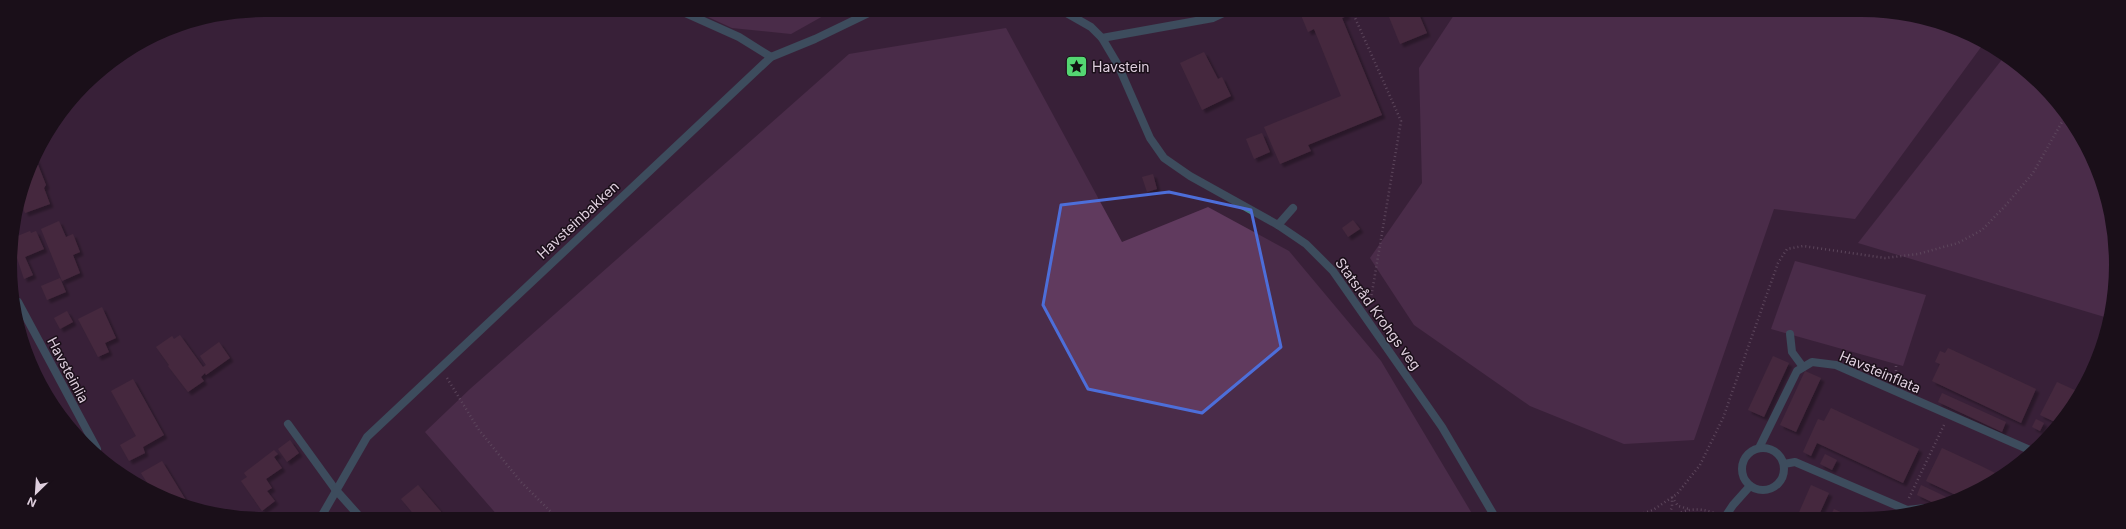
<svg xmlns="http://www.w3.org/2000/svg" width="2126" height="529" font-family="Inter,sans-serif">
<defs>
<filter id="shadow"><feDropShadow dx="3.5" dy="3.5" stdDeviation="1" flood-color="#0009"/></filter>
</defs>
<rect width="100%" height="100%" fill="#392138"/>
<g fill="#603a5e">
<polygon points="695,11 832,11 791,34 732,28"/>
<polygon points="1456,12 1895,12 1984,43 1855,219 1774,209 1694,440 1624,444 1530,406 1414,325 1370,258 1422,183 1419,68"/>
<polygon points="1006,28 1122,242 1208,207 1289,251 1381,361 1474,517 499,517 425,432 470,389 849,54"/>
<polygon points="2004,57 2064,110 2107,199 2114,298 2108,318 1858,243"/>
<polygon points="1795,261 1926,295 1903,366 1771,329"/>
</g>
<g fill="#543344" filter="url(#shadow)">
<polygon points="1309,11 1345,11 1347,16 1342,18 1382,115 1308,145 1311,151 1280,164 1264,127 1341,96 1314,29 1308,32 1301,15"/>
<polygon points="1387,12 1418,12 1427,33 1400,44"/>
<polygon points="1204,52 1218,79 1222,77 1231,96 1202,110 1180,63"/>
<polygon points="1262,133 1270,152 1254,159 1246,139"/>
<polygon points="35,157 46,185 44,188 50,204 25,213 22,205"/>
<polygon points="1153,174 1157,189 1147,192 1142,177"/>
<polygon points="1353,220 1360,229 1348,237 1342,228"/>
<polygon points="59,221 66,237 73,234 80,252 73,255 80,273 62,281 41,229"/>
<polygon points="30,231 31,233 36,231 44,249 25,257 33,275 24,279 13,246 18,244 15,237"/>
<polygon points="60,278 66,292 47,300 41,286"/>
<polygon points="102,307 116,338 105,343 109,352 98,357 78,319"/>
<polygon points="67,311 73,322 60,329 54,318"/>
<polygon points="180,335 203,367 206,365 200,356 219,342 230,358 206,375 205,373 201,377 204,381 188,392 168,366 169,365 156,347 172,336 174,339"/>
<polygon points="1948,348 2036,389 2021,423 1932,381 1940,364 1935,362 1940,351 1945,353"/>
<polygon points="1773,356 1789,363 1764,417 1748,410"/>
<polygon points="1805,371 1821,378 1796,432 1780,425"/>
<polygon points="133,379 164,435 143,447 145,453 129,461 120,445 136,436 111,391"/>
<polygon points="2057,382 2079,392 2057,423 2040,415"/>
<polygon points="1942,393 2006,422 2002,432 1938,402"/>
<polygon points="1831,408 1919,449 1903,483 1817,443 1811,456 1803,452 1818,419 1824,421"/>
<polygon points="2036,419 2044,423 2040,431 2032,427"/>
<polygon points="2052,425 2055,426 2049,434 2047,434"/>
<polygon points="290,440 299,453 287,462 278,449"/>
<polygon points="1942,448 1981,466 1999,475 1974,493 1960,497 1926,481"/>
<polygon points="274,450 278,454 274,457 282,468 266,479 272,488 267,491 275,501 262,511 241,481 247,477 244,473"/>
<polygon points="1825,454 1837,460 1832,470 1820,464"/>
<polygon points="162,461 187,502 151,489 141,473"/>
<polygon points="418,485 443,514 440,517 416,517 401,499"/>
<polygon points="1811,485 1829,493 1818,517 1797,517"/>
<polygon points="1921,485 1936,492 1952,500 1936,504 1917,495"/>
<polygon points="1834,509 1847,515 1851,517 1830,517"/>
</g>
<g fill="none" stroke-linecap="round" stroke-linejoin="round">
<g stroke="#887387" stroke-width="2.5" stroke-dasharray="1 3" stroke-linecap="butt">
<polyline points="1352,11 1401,121 1370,304"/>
<polyline points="447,378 479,430 521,482 556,517"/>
<polyline points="1896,379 1896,364"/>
<polyline points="1672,497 1678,506 1689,509"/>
<polyline points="1909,498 1944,425"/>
<polyline points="1632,517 1653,510 1677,494 1700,465 1723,418 1778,263 1787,249 1803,246 1885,258 1918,254 1958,243 1982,230 2006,205 2033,173 2066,115"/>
<polyline points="1668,517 1672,507 1672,498"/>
<path d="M1670,517C1685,509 1698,507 1714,513"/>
</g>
<g stroke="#438089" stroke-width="8">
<polyline points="681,11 739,37 771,57"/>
<polyline points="1278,225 1293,208"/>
<polyline points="1790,334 1792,352 1803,367"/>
<polyline points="288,424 335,489"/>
<polyline points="1759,448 1797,371 1812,362 1836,365 2032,451"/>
<polyline points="1784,464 1795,462 1907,510 1925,508"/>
</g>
<g stroke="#438089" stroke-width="8">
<polyline points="1063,11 1091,27 1102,38 1213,18 1228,11"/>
<polyline points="1102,38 1118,65 1150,138 1164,158 1190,176 1278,225 1306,244 1333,271 1442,427 1495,517"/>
<polyline points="18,302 97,449"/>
<circle cx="1763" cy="469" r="21"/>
<polyline points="335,489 360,517"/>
<polyline points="321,517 367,437 771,57 815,39 873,11"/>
<polyline points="1725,517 1733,505 1750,486"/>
</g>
</g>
<path d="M0 0H2126V529H0ZM1169,192L1251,210L1281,347L1202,413L1088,389L1043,305L1061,205Z" fill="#392138" fill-opacity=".55" fill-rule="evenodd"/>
<path fill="none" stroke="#4d6ed9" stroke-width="3" stroke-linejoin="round" d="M1169,192L1251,210L1281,347L1202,413L1088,389L1043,305L1061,205Z"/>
<defs>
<symbol id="sight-square" viewBox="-11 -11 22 22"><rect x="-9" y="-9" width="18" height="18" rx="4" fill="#54d672" stroke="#1a0f19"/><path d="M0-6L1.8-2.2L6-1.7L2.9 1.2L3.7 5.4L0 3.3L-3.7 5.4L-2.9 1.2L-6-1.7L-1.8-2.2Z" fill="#111"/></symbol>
</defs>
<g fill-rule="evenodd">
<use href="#sight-square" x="1064" y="54" width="25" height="25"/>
</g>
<g text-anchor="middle" stroke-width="3" stroke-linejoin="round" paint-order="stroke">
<g font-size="14" fill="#decedd" stroke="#1a0f19" text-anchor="start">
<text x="1092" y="72">Havstein</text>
</g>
<g font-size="14" fill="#decedd" stroke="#1a0f19">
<text transform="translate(578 220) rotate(-43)" y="5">Havsteinbakken</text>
<text transform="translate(1378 314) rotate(54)" y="5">Statsråd Krohgs veg</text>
<text transform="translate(68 370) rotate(62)" y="5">Havsteinlia</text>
<text transform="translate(1880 372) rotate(23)" y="5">Havsteinflata</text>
</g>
</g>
<path d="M0 0H2126V529H0ZM264 17H1862A247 247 0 0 1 2109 264V265A247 247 0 0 1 1862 512H264A247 247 0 0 1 17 265V264A247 247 0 0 1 264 17Z" fill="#1a0f19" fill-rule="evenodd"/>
<g transform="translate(36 493) rotate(205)" stroke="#1a0f19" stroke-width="3" paint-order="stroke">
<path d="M0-3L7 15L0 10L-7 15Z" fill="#decedd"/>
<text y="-6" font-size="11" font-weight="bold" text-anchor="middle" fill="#decedd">N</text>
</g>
</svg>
